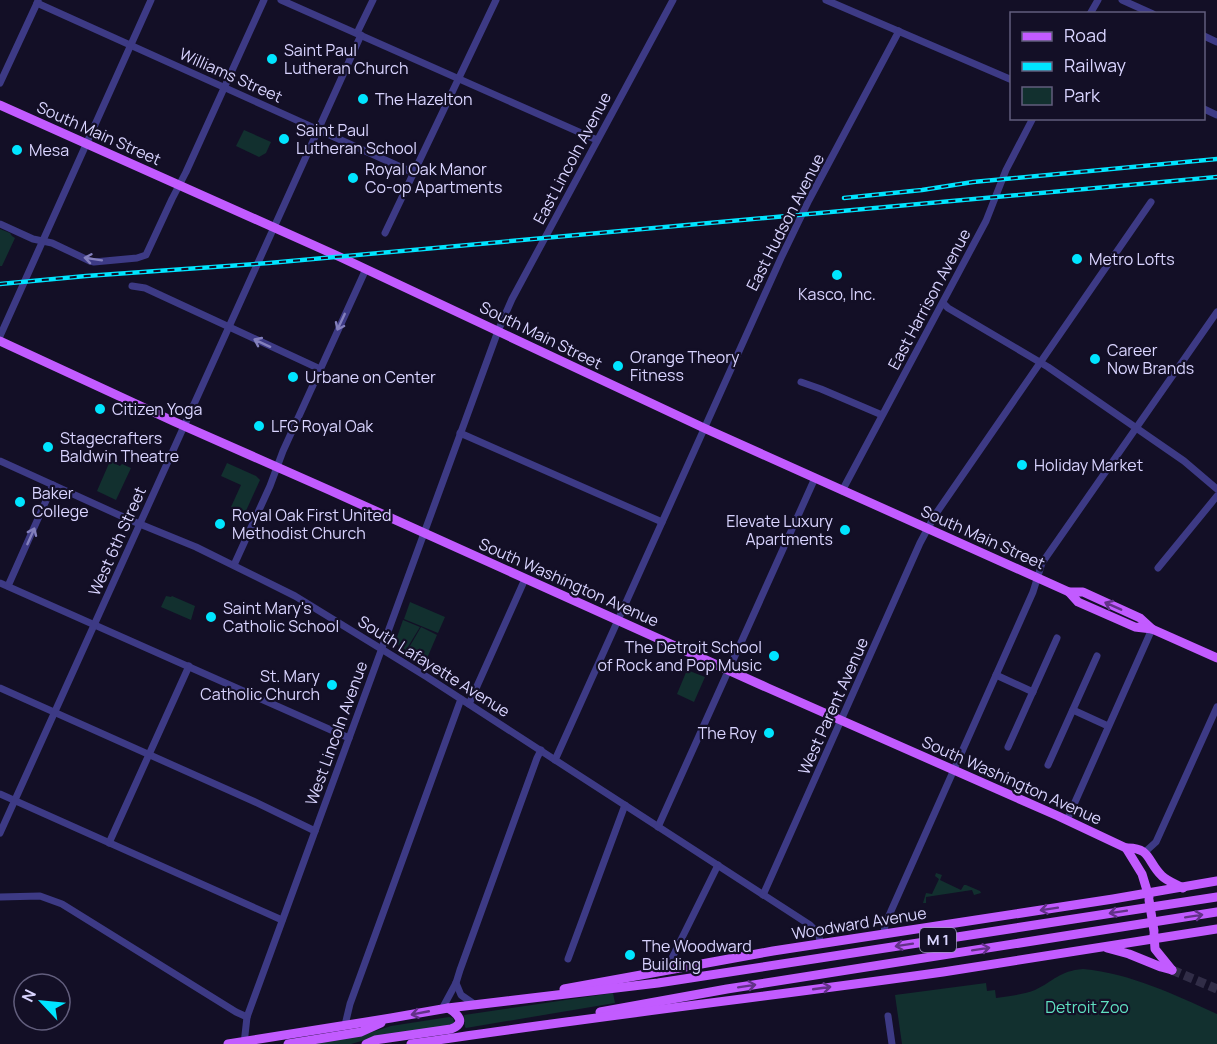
<svg xmlns="http://www.w3.org/2000/svg" width="1217" height="1044" font-family="Manrope,sans-serif">
<rect width="100%" height="100%" fill="#130f26"/>
<g fill="#12302f">
<polygon points="244,130 271,142 266,153 259,157 236,146"/>
<polygon points="0,229 10,233 12,236 15,238 2,266 0,266"/>
<polygon points="110,461 120,466 122,464 131,468 116,500 97,491"/>
<polygon points="227,463 256,476 260,480 245,513 231,507 241,485 221,476"/>
<polygon points="166,596 171,597 172,596 195,606 191,620 161,607"/>
<polygon points="410,602 445,617 438,633 404,619"/>
<polygon points="403,620 420,627 406,650 395,643"/>
<polygon points="421,627 437,635 425,663 407,651"/>
<polygon points="687,670 705,677 694,702 677,694"/>
<polygon points="936,873 942,875 940,880 961,890 964,885 966,885 980,891 981,893 974,895 972,890 926,897 926,903 923,903 926,893 932,894 939,879 935,876"/>
<path d="M1083,969C1132,974 1173,994 1217,1014V1044H902L895,995L986,983L987,991L995,990L996,998C1009,996 1022,995 1035,990C1054,981 1059,971 1083,969Z"/>
<polygon points="613,993 615,1003 466,1028 465,1027 464,1015"/>
<polygon points="449,1017 453,1018 454,1022 453,1025 365,1040 351,1044 300,1044 369,1033 391,1026"/>
</g>
<g fill="none" stroke-linecap="round" stroke-linejoin="round">
<polyline stroke="#312d47" stroke-width="9" stroke-dasharray="9 4.5" stroke-linecap="butt" points="1172,970 1217,989"/>
<g stroke="#3d3a85" stroke-width="7">
<polyline points="281,0 597,140"/>
<polyline points="826,0 1012,80"/>
<polyline points="1122,0 1153,14"/>
<polyline points="37,3 414,173"/>
<polyline points="1090,14 1098,0"/>
<polyline points="357,33 373,0"/>
<polyline points="1204,36 1217,42"/>
<polyline points="0,83 38,1"/>
<polyline points="1204,109 1217,115"/>
<polyline points="0,224 33,239 52,243 90,261 94,262 137,258 146,255 172,199 186,172 264,0"/>
<polyline points="385,233 496,0"/>
<polyline points="132,286 145,288 320,369"/>
<polyline points="943,303 948,308 1048,367 1184,461 1217,489"/>
<polyline points="0,336 151,0"/>
<polyline points="801,382 821,389 882,415"/>
<polyline points="460,433 662,522"/>
<polyline points="0,461 130,520 196,547 295,596 427,677 810,925 819,934 820,944"/>
<polyline points="842,491 986,221 1006,170 1033,118"/>
<polyline points="234,565 270,486 283,451 366,269"/>
<polyline points="1158,568 1217,496"/>
<polyline points="0,583 349,738"/>
<polyline points="8,586 53,485"/>
<polyline points="996,675 1033,692"/>
<polyline points="0,688 253,801 315,831"/>
<polyline points="469,704 525,579"/>
<polyline points="1073,710 1108,726"/>
<polyline points="1008,747 1057,638"/>
<polyline points="555,760 781,258 809,200 899,31"/>
<polyline points="1048,765 1097,656"/>
<polyline points="0,794 282,920"/>
<polyline points="1067,820 1152,629"/>
<polyline points="658,827 815,478"/>
<polyline points="0,833 361,35"/>
<polyline points="109,843 189,666"/>
<polyline points="1145,852 1156,842 1217,707"/>
<polyline points="763,895 920,543 935,515 1151,202"/>
<polyline points="0,897 40,896 62,904 236,1012 247,1017"/>
<polyline points="884,934 885,925 891,911 1033,592 1042,563 1217,312"/>
<polyline points="568,959 625,805"/>
<polyline points="672,970 672,958 718,865"/>
<polyline points="456,983 461,995 474,1004"/>
<polyline points="442,1009 456,983 460,970 537,758 541,750"/>
<polyline points="888,1016 892,1044"/>
<polyline points="345,1025 350,1004 461,699"/>
<polyline points="244,1044 247,1017 498,331 512,299 673,0"/>
</g>
<g stroke="#c25bff" stroke-width="9">
<polyline points="0,105 340,257 704,428 1069,592 1083,592 1140,618 1152,629"/>
<path d="M0,341L175,422L329,490L768,688L1058,816L1126,848C1151,847 1147,862 1162,876C1167,881 1176,884 1183,888"/>
<polyline points="1069,592 1078,602 1135,627 1152,629 1217,658"/>
<polyline points="1126,848 1142,874 1149,897"/>
<polyline points="1154,934 1155,949 1172,970"/>
<polyline points="1107,948 1129,954 1161,967 1172,970"/>
<polyline points="564,989 773,951 1113,899 1217,881"/>
<polyline points="600,1012 727,989 1217,912"/>
<polyline points="228,1044 391,1018 448,1008 658,983 1217,897"/>
<polyline points="288,1044 361,1032 381,1023"/>
<path d="M366,1044L375,1040L451,1029C467,1023 458,1014 448,1008"/>
<path d="M411,1044C588,1017 766,997 943,972C1034,958 1125,943 1217,929"/>
</g>
<defs>
<g id="rail">
<polyline points="844,198 922,190 973,182 1217,159"/>
<polyline points="0,284 86,276 269,263 1217,177"/>
</g>
</defs>
<use href="#rail" stroke="#00e5ff" stroke-width="4.5"/>
<use href="#rail" stroke="#130f26" stroke-width="2" stroke-dasharray="7" stroke-linecap="butt"/>
<polyline stroke="#c25bff" stroke-width="9" points="1149,900 1154,931"/>
</g>
<defs><path id="oneway-shaft" d="M-6 0H5M1.5-3L5.5 0L1.5 3" fill="none" stroke-width="1.6" stroke-linecap="round" stroke-linejoin="round" transform="scale(1.5)"/></defs>
<g stroke="#837fbc">
<use href="#oneway-shaft" transform="translate(93 259) rotate(-171)"/>
<use href="#oneway-shaft" transform="translate(341 322) rotate(115)"/>
<use href="#oneway-shaft" transform="translate(262 343) rotate(-155)"/>
<use href="#oneway-shaft" transform="translate(31 536) rotate(-66)"/>
</g>
<g stroke="#623188">
<use href="#oneway-shaft" transform="translate(1113 606) rotate(-156)"/>
<use href="#oneway-shaft" transform="translate(1049 909) rotate(171)"/>
<use href="#oneway-shaft" transform="translate(1118 912) rotate(171)"/>
<use href="#oneway-shaft" transform="translate(1194 916) rotate(-9)"/>
<use href="#oneway-shaft" transform="translate(904 945) rotate(171)"/>
<use href="#oneway-shaft" transform="translate(981 949) rotate(-9)"/>
<use href="#oneway-shaft" transform="translate(747 986) rotate(-9)"/>
<use href="#oneway-shaft" transform="translate(822 988) rotate(-8)"/>
<use href="#oneway-shaft" transform="translate(420 1013) rotate(169)"/>
</g>
<g fill="#00e5ff" stroke="#130f26" stroke-width="2">
<circle cx="272" cy="59" r="6"/>
<circle cx="363" cy="99" r="6"/>
<circle cx="284" cy="139" r="6"/>
<circle cx="17" cy="150" r="6"/>
<circle cx="353" cy="178" r="6"/>
<circle cx="1077" cy="259" r="6"/>
<circle cx="837" cy="275" r="6"/>
<circle cx="1095" cy="359" r="6"/>
<circle cx="618" cy="366" r="6"/>
<circle cx="293" cy="377" r="6"/>
<circle cx="100" cy="409" r="6"/>
<circle cx="259" cy="426" r="6"/>
<circle cx="48" cy="447" r="6"/>
<circle cx="1022" cy="465" r="6"/>
<circle cx="20" cy="502" r="6"/>
<circle cx="220" cy="524" r="6"/>
<circle cx="845" cy="530" r="6"/>
<circle cx="211" cy="617" r="6"/>
<circle cx="774" cy="656" r="6"/>
<circle cx="332" cy="685" r="6"/>
<circle cx="769" cy="733" r="6"/>
<circle cx="630" cy="955" r="6"/>
</g>
<g text-anchor="middle" stroke-width="4.5" stroke-linejoin="round" paint-order="stroke">
<rect fill="#130f26" stroke="#9e99be" stroke-width="1.5" x="920" y="928" width="36" height="24" rx="4.5"/>
<g font-size="15" font-weight="bold" fill="#d9d4ff">
<text x="938" y="945">M 1</text>
</g>
<g font-size="16" fill="#d9d4ff" stroke="#130f26" text-anchor="start">
<text x="284" y="56">Saint Paul<tspan x="284" dy="18">Lutheran Church</tspan></text>
<text x="375" y="105">The Hazelton</text>
<text x="296" y="136">Saint Paul<tspan x="296" dy="18">Lutheran School</tspan></text>
<text x="29" y="156">Mesa</text>
<text x="365" y="175">Royal Oak Manor<tspan x="365" dy="18">Co-op Apartments</tspan></text>
<text x="1089" y="265">Metro Lofts</text>
<text x="837" y="300" text-anchor="middle">Kasco, Inc.</text>
<text x="1107" y="356">Career<tspan x="1107" dy="18">Now Brands</tspan></text>
<text x="630" y="363">Orange Theory<tspan x="630" dy="18">Fitness</tspan></text>
<text x="305" y="383">Urbane on Center</text>
<text x="112" y="415">Citizen Yoga</text>
<text x="271" y="432">LFG Royal Oak</text>
<text x="60" y="444">Stagecrafters<tspan x="60" dy="18">Baldwin Theatre</tspan></text>
<text x="1034" y="471">Holiday Market</text>
<text x="32" y="499">Baker<tspan x="32" dy="18">College</tspan></text>
<text x="232" y="521">Royal Oak First United<tspan x="232" dy="18">Methodist Church</tspan></text>
<text x="833" y="527" text-anchor="end">Elevate Luxury<tspan x="833" dy="18">Apartments</tspan></text>
<text x="223" y="614">Saint Mary's<tspan x="223" dy="18">Catholic School</tspan></text>
<text x="762" y="653" text-anchor="end">The Detroit School<tspan x="762" dy="18">of Rock and Pop Music</tspan></text>
<text x="320" y="682" text-anchor="end">St. Mary<tspan x="320" dy="18">Catholic Church</tspan></text>
<text x="757" y="739" text-anchor="end">The Roy</text>
<text x="642" y="952">The Woodward<tspan x="642" dy="18">Building</tspan></text>
</g>
<g font-size="16" fill="#d9d4ff" stroke="#130f26">
<text transform="translate(231 75) rotate(24)" y="6">Williams Street</text>
<text transform="translate(99 133) rotate(24)" y="6">South Main Street</text>
<text transform="translate(572 158) rotate(-62)" y="6">East Lincoln Avenue</text>
<text transform="translate(785 222) rotate(-63)" y="6">East Hudson Avenue</text>
<text transform="translate(929 299) rotate(-62)" y="6">East Harrison Avenue</text>
<text transform="translate(541 335) rotate(26)" y="6">South Main Street</text>
<text transform="translate(983 537) rotate(24)" y="6">South Main Street</text>
<text transform="translate(117 541) rotate(-66)" y="6">West 6th Street</text>
<text transform="translate(569 582) rotate(24)" y="6">South Washington Avenue</text>
<text transform="translate(434 666) rotate(32)" y="6">South Lafayette Avenue</text>
<text transform="translate(833 706) rotate(-66)" y="6">West Parent Avenue</text>
<text transform="translate(336 733) rotate(-70)" y="6">West Lincoln Avenue</text>
<text transform="translate(1012 780) rotate(24)" y="6">South Washington Avenue</text>
<text transform="translate(859 923) rotate(-9)" y="6">Woodward Avenue</text>
</g>
<g font-size="16" fill="#5fe0c0" stroke="#130f26">
<text x="1087" y="1013">Detroit Zoo</text>
</g>
</g>
<rect x="1010" y="12" width="195" height="108" fill="#130f26" stroke="#625e7d" stroke-width="1.5"/>
<rect x="1022" y="32" width="30" height="9" fill="#c25bff" stroke="#625e7d" stroke-width="1.5"/>
<text x="1064" y="42" font-size="18" fill="#d9d4ff">Road</text>
<rect x="1022" y="62" width="30" height="9" fill="#00e5ff" stroke="#625e7d" stroke-width="1.5"/>
<text x="1064" y="72" font-size="18" fill="#d9d4ff">Railway</text>
<rect x="1022" y="87" width="30" height="18" fill="#12302f" stroke="#625e7d" stroke-width="1.5"/>
<text x="1064" y="102" font-size="18" fill="#d9d4ff">Park</text>
<g transform="translate(42 1002) rotate(296)"><circle r="28" fill="#130f26" stroke="#625e7d" stroke-width="1.5"/>
<path d="M0-4.5L10 22L0 15L-10 22Z" fill="#00e5ff"/>
<text y="-9" font-size="16" font-weight="bold" text-anchor="middle" fill="#d9d4ff">N</text>
</g>
</svg>
